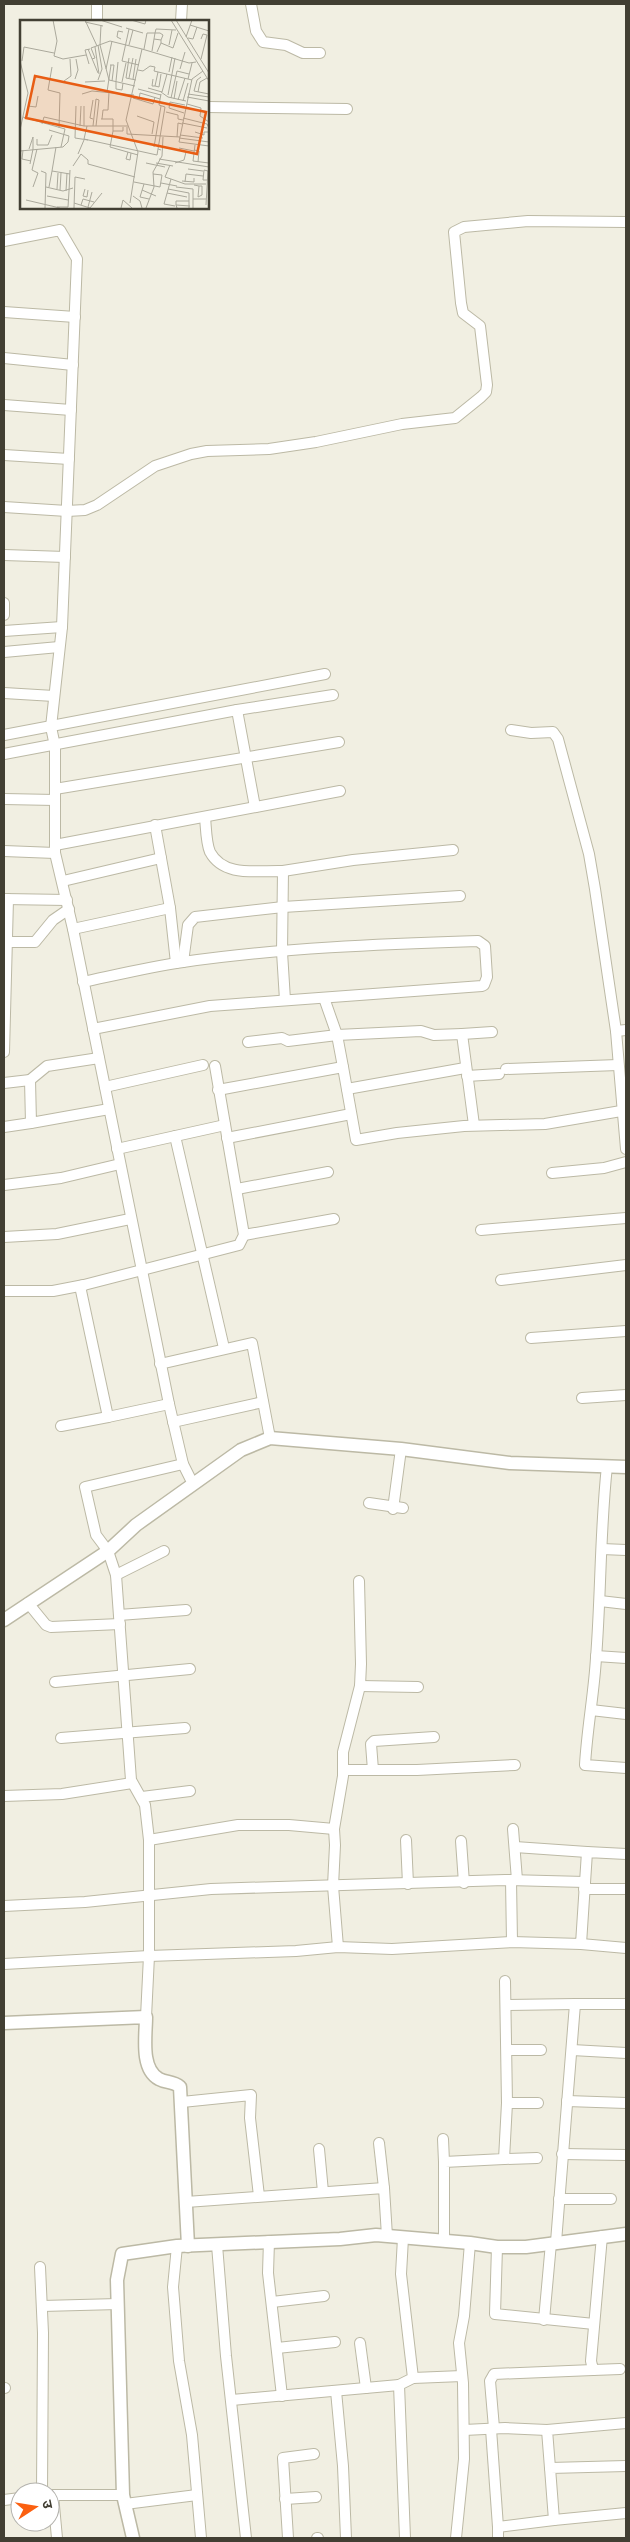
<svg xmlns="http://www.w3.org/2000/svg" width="630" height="2542" font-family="'Noto Sans','Noto Sans Devanagari',sans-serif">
<rect width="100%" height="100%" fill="#f1efe2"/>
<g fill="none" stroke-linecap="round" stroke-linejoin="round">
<defs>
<g id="minor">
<polyline points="251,4 256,31 263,42 286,45 303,53 320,53"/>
<polyline points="97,21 97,4"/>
<polyline points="181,21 182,4"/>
<polyline points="208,107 347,109"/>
<polyline points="4,241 60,230 77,259 62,627 51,727 55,746 55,853 73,929 169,1404 183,1464 193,1484"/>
<polyline points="4,312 75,317"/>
<polyline points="4,358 73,365"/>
<polyline points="4,405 71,410"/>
<polyline points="4,455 69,459"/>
<polyline points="4,507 67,511 85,510 97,505 155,466 191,454 207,451 269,449 316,442 402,424 455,418 481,397 486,392 487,385 480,326 463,313 461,303 454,232 464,227 528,221 626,222"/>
<polyline points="4,555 65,557"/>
<polyline points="4,603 4,615"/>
<polyline points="4,631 62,627"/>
<polyline points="4,652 59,647"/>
<polyline points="4,693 54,696"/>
<polyline points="237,710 255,807"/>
<polyline points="511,730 531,733 553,732 558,739 589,854 595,889 616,1031 626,1149"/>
<polyline points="4,735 325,674"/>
<polyline points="4,754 237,710 333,695"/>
<polyline points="55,789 339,742"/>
<polyline points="4,799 55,800"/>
<path d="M205,817C206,827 206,843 210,852C224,878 258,870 283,871L282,952L285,1000"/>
<polyline points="155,825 170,908 176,963"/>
<polyline points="55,845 340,791"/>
<polyline points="4,851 55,853"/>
<polyline points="283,871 353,860 453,850"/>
<polyline points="63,881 161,858"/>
<polyline points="4,899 67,900"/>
<polyline points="73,929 170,908"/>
<polyline points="7,942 35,942 53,920 69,909"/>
<polyline points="183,962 188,925 195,917 283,907 460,896"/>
<path d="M83,982C116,975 149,967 183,962C280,948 380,944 478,941L485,946L487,977L484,985L482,986L210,1006L93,1029"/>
<polyline points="324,998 337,1035 343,1067"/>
<polyline points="616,1031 626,1030"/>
<polyline points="462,1034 492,1032"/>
<polyline points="248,1042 282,1038 288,1041 337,1035 421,1031 434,1035 462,1034 474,1125"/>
<polyline points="4,1052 8,899"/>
<polyline points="99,1058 47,1066 30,1080 31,1123 109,1109"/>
<polyline points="506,1069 618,1065"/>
<polyline points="467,1076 499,1074"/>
<polyline points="4,1083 30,1080"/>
<polyline points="105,1087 203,1065"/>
<polyline points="347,1089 465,1068"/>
<polyline points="218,1090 343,1067 356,1140 397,1133 464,1126 545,1124 621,1111"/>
<polyline points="4,1127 31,1123"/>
<polyline points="175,1136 224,1348"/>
<polyline points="227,1138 351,1114"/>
<polyline points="117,1149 225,1125"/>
<polyline points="552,1173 604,1168 626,1162"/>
<polyline points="4,1185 61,1178 120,1164"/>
<polyline points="237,1189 328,1172"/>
<polyline points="481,1230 626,1218"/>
<polyline points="244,1235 334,1219"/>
<polyline points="4,1237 57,1234 130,1219"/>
<polyline points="501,1280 626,1265"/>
<polyline points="4,1291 53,1291 84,1285"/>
<polyline points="531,1338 626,1331"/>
<polyline points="160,1364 252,1343 270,1438"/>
<polyline points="582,1398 626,1395"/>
<polyline points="169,1404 108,1417 80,1286 239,1245 244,1235 215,1066"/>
<polyline points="173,1422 263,1402"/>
<polyline points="61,1426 108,1417"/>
<path d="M607,1466C600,1530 601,1594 596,1658C594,1693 587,1729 585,1765L626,1768"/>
<polyline points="369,1503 403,1508"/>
<polyline points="393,1509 401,1449"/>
<polyline points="602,1549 626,1550"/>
<polyline points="116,1575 164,1551"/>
<polyline points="600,1601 626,1604"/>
<polyline points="28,1603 46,1625 51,1627 120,1624"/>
<polyline points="119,1615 186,1610"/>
<polyline points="596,1656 626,1658"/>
<polyline points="55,1682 190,1669"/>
<polyline points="360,1686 418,1687"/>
<polyline points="591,1710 626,1714"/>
<polyline points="61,1738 185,1728"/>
<polyline points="343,1770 417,1770 515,1765"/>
<polyline points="373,1770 371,1744 374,1741 434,1737"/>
<polyline points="4,1796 62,1794 132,1783"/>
<polyline points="142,1797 190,1791"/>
<polyline points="334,1829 335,1845 333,1886 338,1947"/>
<polyline points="513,1829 517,1880"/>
<polyline points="149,1840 238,1825 289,1825 334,1829 343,1776 343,1752 360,1686 361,1664 359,1581"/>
<polyline points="406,1840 408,1884"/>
<polyline points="461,1841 464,1883"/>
<polyline points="515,1847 587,1852"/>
<polyline points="511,1880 512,1942"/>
<polyline points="584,1889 626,1889"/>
<polyline points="4,1906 85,1902 211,1889 505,1880 585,1882"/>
<polyline points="581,1944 626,1948"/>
<polyline points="4,1964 149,1956 296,1951 338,1947 392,1949 512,1942 581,1944 587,1852 626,1854"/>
<polyline points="506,2005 575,2004"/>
<polyline points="146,2017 149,1956 149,1840 145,1805 131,1780 116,1575 108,1551 96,1535 85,1487 183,1464"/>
<polyline points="507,2050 541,2050"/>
<polyline points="572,2050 626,2053"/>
<polyline points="567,2101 626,2103"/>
<polyline points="182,2102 251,2095 250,2118 259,2196"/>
<polyline points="507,2103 538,2103"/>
<polyline points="443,2139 444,2162"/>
<polyline points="379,2143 384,2188"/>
<polyline points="319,2149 323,2192"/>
<polyline points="562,2154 626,2155"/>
<polyline points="504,2159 537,2158"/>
<polyline points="559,2199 611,2199"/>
<polyline points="186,2202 384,2188 387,2236"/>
<polyline points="602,2236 591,2361 593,2370 620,2369"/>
<polyline points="403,2238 401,2274 413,2378 399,2385 405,2538"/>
<polyline points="269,2241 268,2273 282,2396"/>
<polyline points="444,2241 444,2162 504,2159 507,2103 505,1981"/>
<polyline points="556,2242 575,2004 626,2004"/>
<polyline points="217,2245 226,2356 246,2538"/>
<polyline points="177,2246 173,2287 179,2361 192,2435 201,2538"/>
<polyline points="497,2247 495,2314 594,2324"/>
<polyline points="40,2267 43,2333 42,2492"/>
<polyline points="272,2302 324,2296"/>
<polyline points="42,2306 118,2304"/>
<polyline points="544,2320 551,2243"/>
<polyline points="360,2343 366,2388"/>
<polyline points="277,2348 335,2342"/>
<polyline points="413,2378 462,2376"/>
<polyline points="4,2388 5,2388"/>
<polyline points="336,2391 343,2466 346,2538"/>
<polyline points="232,2400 399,2385"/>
<polyline points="494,2428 490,2381 494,2374 593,2370"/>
<polyline points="491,2429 498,2527"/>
<polyline points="464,2430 505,2428 547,2430"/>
<polyline points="550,2468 547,2430 626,2423"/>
<polyline points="50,2495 123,2495"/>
<polyline points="53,2495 57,2538"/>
<polyline points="285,2499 316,2497"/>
<polyline points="4,2500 20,2498"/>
<polyline points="125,2504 197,2495"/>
<polyline points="554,2520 626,2513"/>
<polyline points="288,2538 283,2458 314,2454"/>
<polyline points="317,2538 318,2538"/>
<polyline points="456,2538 464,2459 463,2383 459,2343 464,2316 470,2243"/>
<polyline points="498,2538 498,2527 554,2520 550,2468 626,2466"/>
</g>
<g id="tertiary">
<polyline points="4,1620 108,1551 136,1525 241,1450 270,1438 401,1449 510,1463 626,1467"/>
<path d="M4,2023L146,2017C146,2035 140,2069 159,2079C166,2083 173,2081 180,2087L188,2246"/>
<polyline points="133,2538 123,2495 117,2280 122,2254 177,2246 340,2239 376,2235 470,2243 497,2247 526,2247 626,2234"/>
</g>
</defs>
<use href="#minor" stroke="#bcb9a5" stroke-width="12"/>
<use href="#tertiary" stroke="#bcb9a5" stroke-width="15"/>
<use href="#minor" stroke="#fff" stroke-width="10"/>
<use href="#tertiary" stroke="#fff" stroke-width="12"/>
</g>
<g transform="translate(20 20)">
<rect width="189" height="189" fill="#f1efe2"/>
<path fill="none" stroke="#aba99c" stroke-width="1" d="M33,0L37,21L34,36L43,39L66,35M65,0L77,26M80,0L102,7M111,0L125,4L126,0M151,0L189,61M156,0L189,53M65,2L83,6M170,5L189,11M106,8L123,13M109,9L102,41L119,45M135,13L136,9L156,10M166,17L172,0M168,18L173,19L177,7M101,19L97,17L98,11L103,12M134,19L135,13H140L143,15L141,20M80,25L89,60L115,66M80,25L81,5M109,25L113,10M149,25L152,10M75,27L79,54M68,29L78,53M124,29L127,13H135M132,31L134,19L141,20V23M137,32L141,23L153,28L158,13M109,38L106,58L116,60M72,39L75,38L71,28L90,21L122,29M181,39L187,15L183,14L181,19M0,41L8,73L0,110M2,41L4,27L34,33M69,44L65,30L70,29M90,45H94L92,61M32,47L28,70L40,73L39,108M86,49L92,21M160,49L165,32M118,50L123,51L130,46L135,47L134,51L172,60M183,51L172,59L159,122L189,126M149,52L152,37M181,57L177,60L174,71L189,74M109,58L113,38M55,59L58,50L56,39M113,59L116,39M133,59L132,66H135L138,52M168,59L172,43M78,60L82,49L78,25M44,61L51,56L50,39M96,61V69L102,70L103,63M96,61L98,42M65,62L85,61M102,62L106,43M135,66L139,67L141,54M128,68L142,72L147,54M118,69L141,75M87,72L91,45M141,72L148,77L166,81M178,72L180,62L187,58M62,74L72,71L114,75M168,74L189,77M148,75L155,38M167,77L189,81M113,78L133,84L135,77M151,78L157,51L169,54M154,79L157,61M73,80L70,98L73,99M119,80L120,73L140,79M158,80L165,58M163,81L168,63M167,84L181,88L180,96L189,102M8,86L16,87L18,76M56,86L55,118L68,120M146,92L158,95V99L163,100M164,93L149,88L150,82L165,85M117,96L134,102L132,114M3,97L45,109L41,127M163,98L187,104L189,108M81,99H93V111H103V107M82,99L83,90H88L89,72M162,103L187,108M22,104L24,97L64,106H108M60,106L61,86M64,106V86M67,106L64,119L137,135L138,129L141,130M73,106L76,79L79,80L76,106M107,107V114L160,117M93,111L90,127L118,135M175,112L184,115V112H189M160,115L183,118M157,117L158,103L162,104M159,118L189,122M17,119V125H28L32,115M175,125L173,141L189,143M134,127L141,86M159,128L174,131M9,129L13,117V129M138,129L145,87L139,85L141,74M3,130L2,139L11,141M174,130L179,131L178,142M0,131L43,127L48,122L49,116L29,110M108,132L106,139L110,140L111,133M58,134L64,120M139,139L189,147M126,143L145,147M136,143L153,146M155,143L164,140L166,132M10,144L13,129M150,145L145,157L151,159M53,146L61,134L68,140V144L115,157M168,149L183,151M21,151L26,153L25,188M32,151L36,127M187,160H183L184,150L188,151M162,161L174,162V158M114,162L140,167L142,155L133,154M165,162L166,154L183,156M141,163L157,166M124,164L120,177L129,179M174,165L179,166L178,177L182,175V166H179M13,167L18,153L12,150L17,129M26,167L43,171L53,168M29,167L32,151L50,154M156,167L173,169V179M37,169L38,153M65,169L63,176L67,177L68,170M148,169L169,173V188M40,170L41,153M122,170L136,176M46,171L47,153M49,171L50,150M147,173L167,177M27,176L48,180M113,176L120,181L122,188M6,180L40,188M54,183L70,188M110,183L118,132L106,100L122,29L169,43L176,42M61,185L63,179L74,182M156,185V181H169M186,185L188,151M155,186L144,184L151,159L165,164H186M37,187H48L49,171M68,187L72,172M54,188L55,157L65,159M70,188L82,173M101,188L103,180L112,188M126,188L134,167L133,152L142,136L143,117M157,188L156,185L170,186M173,188V179H186"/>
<path fill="#e85d14" fill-opacity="0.15" stroke="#e85d14" stroke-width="2.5" d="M15,56L186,92L177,134L6,98Z"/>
<rect width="189" height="189" fill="none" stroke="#423f33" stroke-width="2.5"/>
</g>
<rect width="630" height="2542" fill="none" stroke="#423f33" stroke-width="10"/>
<g transform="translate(35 2507) rotate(78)"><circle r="24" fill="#ffffff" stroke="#b3b2ad"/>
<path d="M0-4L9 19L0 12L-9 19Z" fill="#fb6010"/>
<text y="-8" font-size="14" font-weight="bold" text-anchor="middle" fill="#423f33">उ</text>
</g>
</svg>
